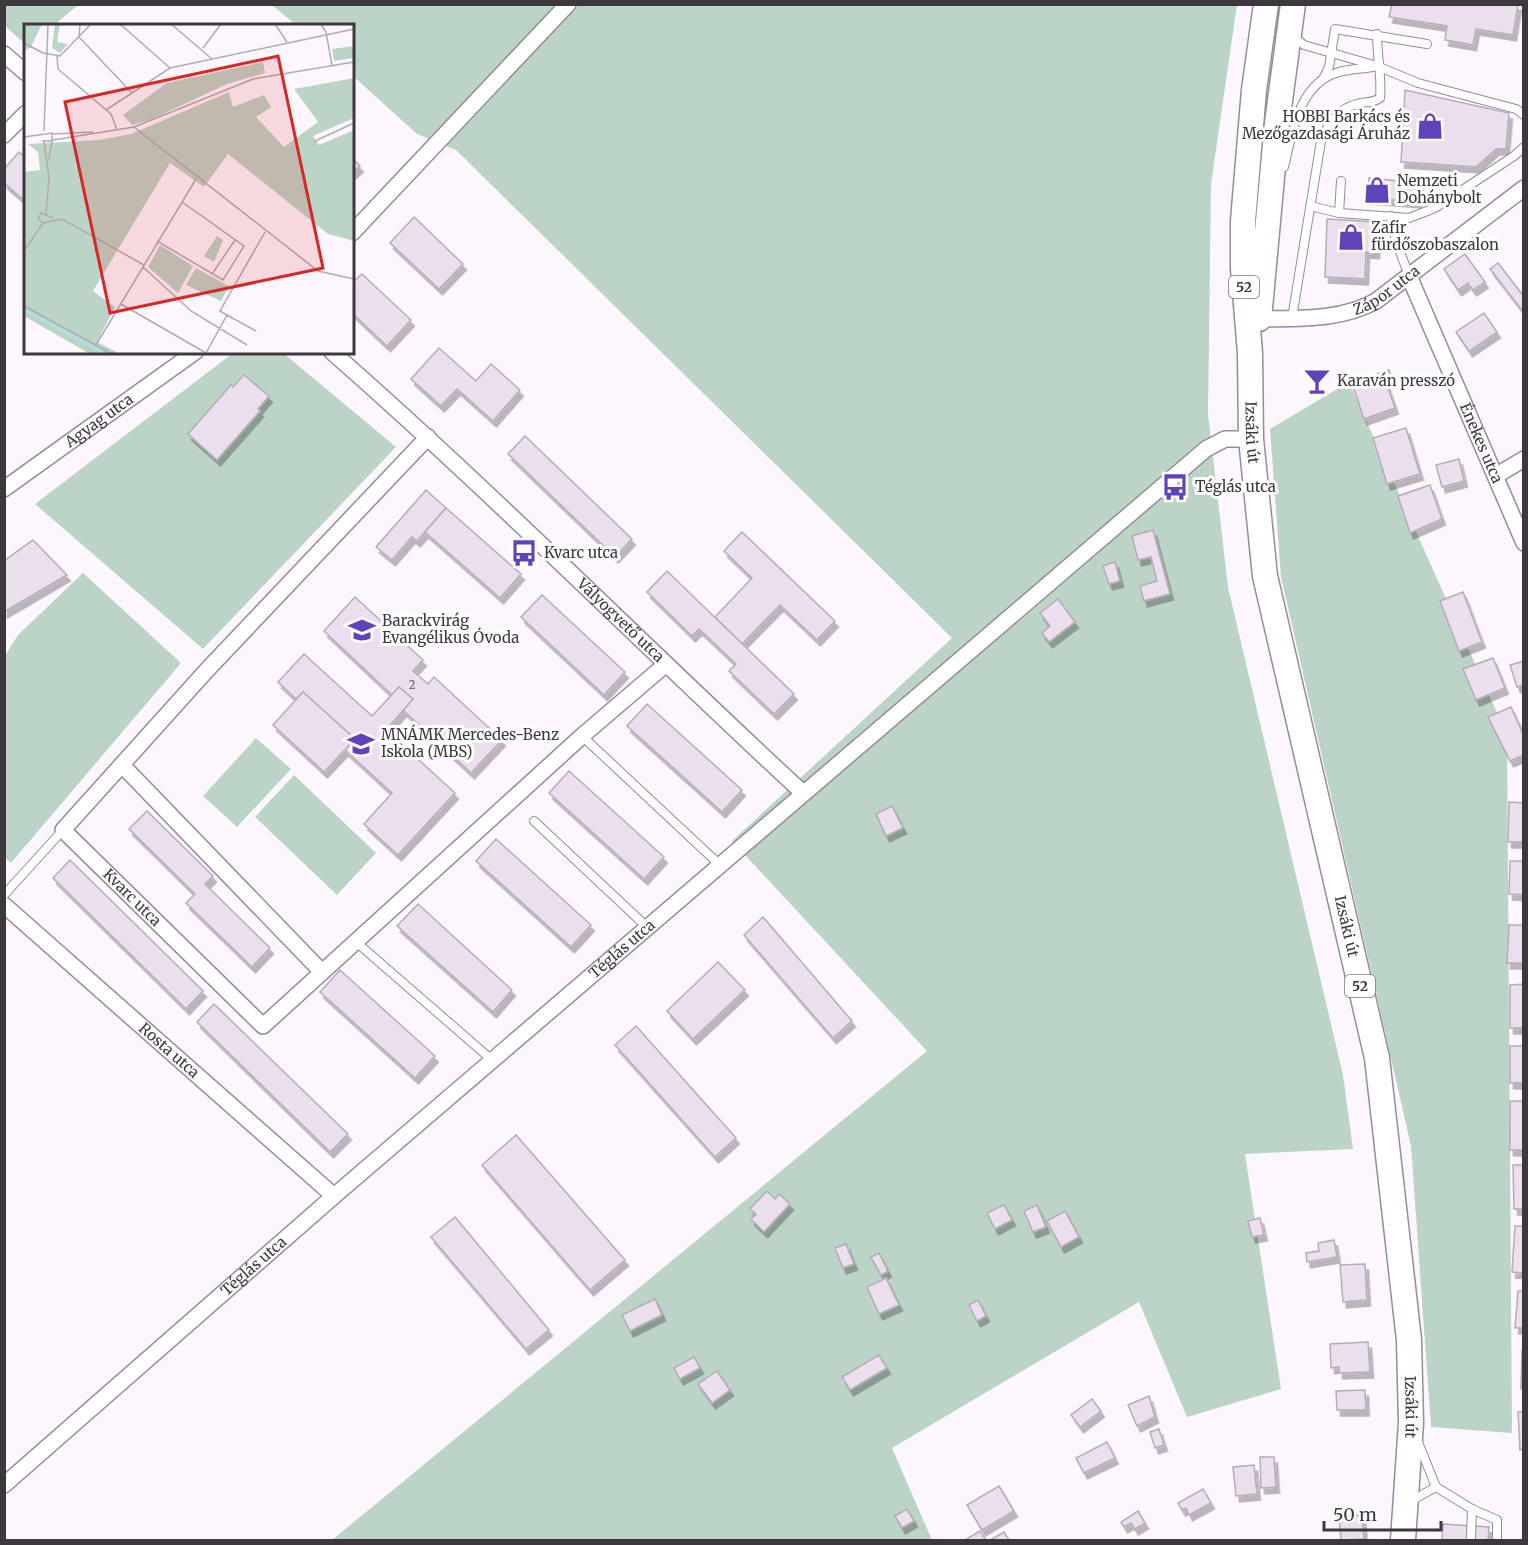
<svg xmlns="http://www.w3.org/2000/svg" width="1528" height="1545" font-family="Merriweather,serif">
<defs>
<filter id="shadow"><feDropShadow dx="3.5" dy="6" stdDeviation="0" flood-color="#0004"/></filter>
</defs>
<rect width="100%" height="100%" fill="#fcf7fe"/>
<g fill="#bcd4c6">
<polygon points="5,4 78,4 78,5 54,25 26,26 25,44 5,26"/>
<polygon points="272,5 1237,5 1211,184 1208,414 1228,587 1343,1075 1353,1149 1245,1154 1281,1389 1187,1417 1139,1302 892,1448 932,1540 332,1540 927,1051 732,841 952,638 456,150 417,134 353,76 352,26 296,25"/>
<polygon points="233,353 283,353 396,447 203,649 35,504"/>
<polygon points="1349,382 1507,735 1512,1433 1431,1427 1411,1146 1281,577 1270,429"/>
<polygon points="83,573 181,663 11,863 4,857 5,656 18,635"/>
<polygon points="256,738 291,769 237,827 203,796"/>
<polygon points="294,775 376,853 337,895 255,817"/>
</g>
<g fill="#ebdfee" stroke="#b6abba" stroke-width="1.5" filter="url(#shadow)">
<polygon points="1392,4 1518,4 1513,35 1476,29 1473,45 1445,40 1447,26 1389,17"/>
<polygon points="1405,90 1509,113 1506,149 1496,149 1476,167 1401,162"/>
<polygon points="19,152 26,158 26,202 4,183 4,169"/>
<polygon points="352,158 360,166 352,173"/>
<polygon points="1369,178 1420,183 1418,202 1367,198"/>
<polygon points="414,217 463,264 439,289 390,243"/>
<polygon points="1327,219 1377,222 1376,253 1366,252 1365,279 1325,277"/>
<polygon points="1465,254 1485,282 1473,290 1468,283 1458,290 1444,269"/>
<polygon points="1498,263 1522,294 1524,293 1524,313 1490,269"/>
<polygon points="362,274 411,320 387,346 352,313 352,283"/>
<polygon points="1484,313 1497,332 1469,351 1456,332"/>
<polygon points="439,348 476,381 491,364 520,390 493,421 457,389 441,406 411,379"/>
<polygon points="1389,370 1392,380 1386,382 1395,408 1364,419 1352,383"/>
<polygon points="244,375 269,396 258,409 260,411 217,460 188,434 231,385 233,387"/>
<polygon points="1406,428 1420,474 1387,484 1373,438"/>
<polygon points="525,436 632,539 615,557 508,454"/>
<polygon points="1459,459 1464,481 1442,487 1436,465"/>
<polygon points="1430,485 1442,519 1410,533 1398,496"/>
<polygon points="426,490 446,508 417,541 412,537 392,560 376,547"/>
<polygon points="446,508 521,574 500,598 425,532"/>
<polygon points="1153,530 1170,594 1144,601 1140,586 1157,581 1151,557 1138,560 1132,536"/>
<polygon points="742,532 835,621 817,640 780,605 742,644 715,617 752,578 724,551"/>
<polygon points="33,540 67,575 4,612 4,561"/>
<polygon points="1115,562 1120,581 1109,584 1103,566"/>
<polygon points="667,571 794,694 774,714 729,671 736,664 699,629 692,636 647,592"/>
<polygon points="1463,592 1482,642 1459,651 1440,601"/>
<polygon points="542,595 625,672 604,695 521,617"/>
<polygon points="355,597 423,660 413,671 428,684 434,677 502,740 471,773 403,710 413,699 399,687 392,695 324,631"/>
<polygon points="1058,599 1075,622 1049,642 1042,633 1050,626 1040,613"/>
<polygon points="304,654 372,716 399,687 413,699 386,730 455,793 398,855 364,824 392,793 345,750 355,739 303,692 296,699 278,682"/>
<polygon points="1493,658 1505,688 1476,700 1463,669"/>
<polygon points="1524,661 1524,685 1517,687 1510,665"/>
<polygon points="303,692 355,739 324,772 273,725"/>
<polygon points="647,704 742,790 722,812 627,726"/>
<polygon points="1511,707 1524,736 1524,755 1510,761 1488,717"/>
<polygon points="569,771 664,857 644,879 549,793"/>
<polygon points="1509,802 1524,803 1524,842 1508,842"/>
<polygon points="892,806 903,828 886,836 876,814"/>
<polygon points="147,811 213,876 205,884 270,948 252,967 186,903 195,894 129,829"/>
<polygon points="496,839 591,925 571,947 476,861"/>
<polygon points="70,860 203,991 186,1009 53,878"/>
<polygon points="1510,861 1524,861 1524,895 1509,894"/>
<polygon points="418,904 512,990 493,1012 397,926"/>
<polygon points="763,917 852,1021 833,1038 744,935"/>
<polygon points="1509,925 1524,925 1524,963 1507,963"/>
<polygon points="718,962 745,990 693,1039 667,1011"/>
<polygon points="340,970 435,1056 415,1078 320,992"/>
<polygon points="1524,984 1524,1028 1510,1028 1510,985"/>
<polygon points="214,1004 348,1134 330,1152 197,1022"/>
<polygon points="636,1026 736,1138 715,1157 615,1045"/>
<rect x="1510" y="1046" width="14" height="37"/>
<rect x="1510" y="1101" width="14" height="49"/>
<polygon points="516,1135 625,1260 590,1290 482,1165"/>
<polygon points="1513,1165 1524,1165 1524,1209 1514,1209"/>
<polygon points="767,1191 775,1199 779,1194 790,1204 764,1232 751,1219 756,1214 750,1209"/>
<polygon points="1004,1205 1012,1220 995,1229 987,1213"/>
<polygon points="1037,1205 1046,1227 1033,1232 1024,1211"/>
<polygon points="1065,1211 1079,1237 1061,1247 1047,1221"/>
<polygon points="455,1217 549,1330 526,1349 431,1237"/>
<polygon points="1260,1218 1264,1235 1252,1237 1248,1221"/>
<polygon points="1515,1226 1524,1226 1524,1273 1512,1272"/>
<polygon points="1334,1240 1337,1257 1307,1262 1306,1253 1319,1251 1318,1243"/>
<polygon points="846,1244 854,1264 843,1268 835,1248"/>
<polygon points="879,1253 888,1271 881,1275 871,1257"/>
<polygon points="1365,1264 1367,1300 1343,1302 1340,1265"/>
<polygon points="886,1278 899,1305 879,1314 867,1287"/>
<polygon points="1518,1291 1524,1291 1524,1328 1515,1328"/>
<polygon points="655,1299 662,1315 630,1331 622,1315"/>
<polygon points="978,1300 986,1316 977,1321 969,1305"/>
<polygon points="1368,1342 1370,1372 1339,1373 1339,1367 1331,1368 1330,1344"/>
<polygon points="1522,1350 1524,1350 1524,1389 1521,1389"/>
<polygon points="879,1355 887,1368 850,1390 842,1377"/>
<polygon points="694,1357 700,1368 680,1379 674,1368"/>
<polygon points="717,1371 730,1390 712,1403 698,1384"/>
<polygon points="1365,1390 1366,1410 1337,1410 1336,1391"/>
<polygon points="1149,1396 1155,1417 1137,1426 1128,1405"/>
<polygon points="1092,1399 1101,1411 1080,1427 1071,1415"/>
<polygon points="1518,1412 1524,1412 1524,1449 1520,1450"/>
<polygon points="1159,1429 1164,1445 1155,1448 1150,1432"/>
<polygon points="1107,1442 1115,1458 1084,1473 1076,1458"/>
<polygon points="1260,1457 1274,1457 1276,1487 1261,1488"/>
<polygon points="1254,1465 1257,1494 1236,1496 1233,1467"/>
<polygon points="999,1486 1014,1511 982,1530 967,1505"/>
<polygon points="1203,1489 1211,1503 1189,1515 1186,1508 1182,1510 1178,1503"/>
<polygon points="907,1509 914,1521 902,1528 895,1516"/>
<polygon points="1138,1511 1145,1523 1135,1529 1131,1523 1124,1527 1121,1522"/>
<polygon points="1362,1515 1364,1539 1341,1540 1339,1517"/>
<polygon points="1443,1524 1489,1527 1488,1540 1442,1540"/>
<polygon points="980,1531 986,1540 965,1540"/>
<polygon points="1004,1532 1009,1540 990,1540"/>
</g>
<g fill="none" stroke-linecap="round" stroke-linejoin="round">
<defs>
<g id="lane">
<polyline points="1294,37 1304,45 1377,66 1418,83 1516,109 1524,115"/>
<polyline points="1323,79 1329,67 1335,29 1427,44"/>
<path d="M1284,167C1292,135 1298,85 1336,73C1347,69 1361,69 1373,67"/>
<polyline points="1310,206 1339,213 1409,218 1435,208 1514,156 1524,147"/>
<polyline points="1339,213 1341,181"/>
<polyline points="1391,216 1396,241 1409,276"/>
<path d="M1292,318L1321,141C1328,124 1337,109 1357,104C1366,101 1371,104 1380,98C1382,77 1377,56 1377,34"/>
<polyline points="582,736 721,866"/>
<polyline points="534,821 648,928"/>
<polyline points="4,895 63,830"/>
<polyline points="355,941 492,1060"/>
<polyline points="1418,1442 1436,1487 1472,1509 1497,1520 1497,1540"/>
<polyline points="1411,1501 1436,1487"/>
<polyline points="1471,1540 1472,1509"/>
</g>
<g id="street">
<polyline points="4,54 26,73"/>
<polyline points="4,135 26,113"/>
<polyline points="352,233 568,4"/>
<path id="s1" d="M1409,276L1524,543"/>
<path id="s2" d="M1259,319C1298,318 1340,321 1376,301L1524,188"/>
<path id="s3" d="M332,352C494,494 645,647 803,793"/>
<path id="s4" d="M428,437L207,670L63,830L263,1026L582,736L665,665"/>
<polyline points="1497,475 1524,459"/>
<path id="s5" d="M4,489L195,352"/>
<polyline points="122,765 322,972"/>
<path id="s6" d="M4,905L334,1196"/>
<path id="s7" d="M4,1485L334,1196L1206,449L1225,439H1251"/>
</g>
<g id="primary">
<path id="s8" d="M1266,4L1254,90L1243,221V268L1250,353L1251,439L1265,576L1377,1058L1409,1340L1411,1423L1403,1540"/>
<polyline points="1259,319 1277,123 1293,4"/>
</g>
</defs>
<use href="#lane" stroke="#968b99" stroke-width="10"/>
<use href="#street" stroke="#968b99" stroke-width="18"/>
<use href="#primary" stroke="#968b99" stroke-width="27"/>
<use href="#lane" stroke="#fff" stroke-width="8"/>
<use href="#street" stroke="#fff" stroke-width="15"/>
<use href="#primary" stroke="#fff" stroke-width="24"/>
</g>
<defs>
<symbol id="shop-bare" viewBox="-9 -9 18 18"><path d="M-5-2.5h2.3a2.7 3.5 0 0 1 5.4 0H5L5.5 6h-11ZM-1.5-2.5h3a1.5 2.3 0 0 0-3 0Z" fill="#6042ba" stroke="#fff" stroke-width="2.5" paint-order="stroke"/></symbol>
<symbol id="bar-bare" viewBox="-9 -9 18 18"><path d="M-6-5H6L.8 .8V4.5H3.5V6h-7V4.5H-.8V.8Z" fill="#6042ba" stroke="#fff" stroke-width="2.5" paint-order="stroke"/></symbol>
<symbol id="bus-bare" viewBox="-9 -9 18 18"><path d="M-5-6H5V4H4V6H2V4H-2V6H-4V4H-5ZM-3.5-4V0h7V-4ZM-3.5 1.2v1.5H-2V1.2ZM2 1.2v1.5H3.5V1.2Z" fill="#6042ba" stroke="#fff" stroke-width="2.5" paint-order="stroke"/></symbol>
<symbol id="school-bare" viewBox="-9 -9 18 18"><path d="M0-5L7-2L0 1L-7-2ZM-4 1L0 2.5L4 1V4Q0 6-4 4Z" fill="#6042ba" stroke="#fff" stroke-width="2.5" paint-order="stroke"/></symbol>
</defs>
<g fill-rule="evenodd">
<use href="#shop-bare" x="1411" y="107" width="38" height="38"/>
<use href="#shop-bare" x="1358" y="171" width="38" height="38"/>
<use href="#shop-bare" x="1332" y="218" width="38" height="38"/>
<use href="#bar-bare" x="1298" y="362" width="38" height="38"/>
<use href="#bus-bare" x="1156" y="468" width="38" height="38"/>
<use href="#bus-bare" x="505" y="534" width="38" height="38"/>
<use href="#school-bare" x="343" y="611" width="38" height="38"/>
<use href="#school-bare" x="342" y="725" width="38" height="38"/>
</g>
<g text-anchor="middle" stroke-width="6" stroke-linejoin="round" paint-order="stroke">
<g font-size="12" fill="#68626a">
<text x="412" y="689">2</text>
</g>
<g fill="#fff" stroke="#777478" stroke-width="1.5">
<rect x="1229" y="276" width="30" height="22" rx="4.5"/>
<rect x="1345" y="975" width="30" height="22" rx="4.5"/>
</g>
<g font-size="14" font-weight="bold" fill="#3d383e">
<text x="1244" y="292">52</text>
<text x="1360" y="991">52</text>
</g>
<g font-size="15" fill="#3d383e" stroke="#fff" text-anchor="start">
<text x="1410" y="122" text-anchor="end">HOBBI Barkács és<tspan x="1410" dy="17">Mezőgazdasági Áruház</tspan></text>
<text x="1397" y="186">Nemzeti<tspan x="1397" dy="17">Dohánybolt</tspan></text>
<text x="1371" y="233">Zafir<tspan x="1371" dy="17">fürdőszobaszalon</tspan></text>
<text x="1337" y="386">Karaván presszó</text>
<text x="1195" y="492">Téglás utca</text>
<text x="544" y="558">Kvarc utca</text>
<text x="382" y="626">Barackvirág<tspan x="382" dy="17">Evangélikus Óvoda</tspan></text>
<text x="381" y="740">MNÁMK Mercedes-Benz<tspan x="381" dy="17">Iskola (MBS)</tspan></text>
</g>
<g font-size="15" fill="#3d383e" stroke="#fff">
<text dy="5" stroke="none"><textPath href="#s2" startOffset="134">Zápor utca</textPath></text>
<text dy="5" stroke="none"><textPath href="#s5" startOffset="117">Agyag utca</textPath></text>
<text dy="5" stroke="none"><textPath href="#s8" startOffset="430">Izsáki út</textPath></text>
<text dy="5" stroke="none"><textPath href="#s1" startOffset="182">Énekes utca</textPath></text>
<text dy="5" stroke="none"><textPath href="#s3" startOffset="394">Vályogvető utca</textPath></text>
<text dy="5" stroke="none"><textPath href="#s4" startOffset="633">Kvarc utca</textPath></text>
<text dy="5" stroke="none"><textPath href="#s8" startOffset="934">Izsáki út</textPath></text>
<text dy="5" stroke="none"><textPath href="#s7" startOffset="818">Téglás utca</textPath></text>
<text dy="5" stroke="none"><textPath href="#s6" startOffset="220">Rosta utca</textPath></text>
<text dy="5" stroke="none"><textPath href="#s7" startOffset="332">Téglás utca</textPath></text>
<text dy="5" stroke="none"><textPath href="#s8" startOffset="1420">Izsáki út</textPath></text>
</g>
</g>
<g transform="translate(24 24)">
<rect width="330" height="330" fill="#fcf7fe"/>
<path d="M0,0H18L7,23L0,27ZM31,0H36L33,18L44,20L36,29L28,24ZM330,22V34L310,37L308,25ZM239,38L241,49L203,60L128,95L108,101L99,91L143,59ZM330,54V94L289,112L295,121L330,106V217L304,210L204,130L180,163L146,139L69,267L91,283L73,318L96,330H66L0,292V148L16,146L14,128L4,120L75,116L107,110L205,68L209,83L240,71L247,83L232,93L260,123L294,98L270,65ZM193,212L199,216L190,238L180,232ZM136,221L169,242L154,269L124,243ZM172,244L205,262L197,277L162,261Z" fill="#bcd4c6"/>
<path fill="none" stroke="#ade0e1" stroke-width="3" d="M0,286L82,330"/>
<path fill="none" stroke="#b0abb1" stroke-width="1.5" d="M56,0L55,13L107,68M96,0L146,44M147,0L188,35M251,0L263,18M297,0L302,8L308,41M0,19L19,29L36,32L67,0M179,24L197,0M33,32L34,45L87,90L93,106M82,86L146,44L330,5M110,103L294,247L330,255M20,107L24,0M29,110L69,108M0,113L28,109V117H18M29,116L110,103L229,55L330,38M20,118L25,154L22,190M289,118L330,99M25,135L28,117M19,199L14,195L17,189L29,194M133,217L199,256L220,222L158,178M0,227L19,199L38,195L120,241M119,243L167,287L223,321M188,250L211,216M97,280L182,329M0,282L88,330M203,291L232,307M72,321L172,155M182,329L203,291L196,287L241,208"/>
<path fill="#d62828" fill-opacity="0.15" stroke="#d62828" stroke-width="3" d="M254,32L299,244L86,289L41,78Z"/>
<rect width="330" height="330" fill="none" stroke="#3d383e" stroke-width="3"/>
</g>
<rect width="1528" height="1545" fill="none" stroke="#3d383e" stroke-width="12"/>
<path d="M1324 1521v9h117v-9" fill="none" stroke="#3d383e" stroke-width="3"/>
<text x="1333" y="1521" font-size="18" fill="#3d383e" stroke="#ffffff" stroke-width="4.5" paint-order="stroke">50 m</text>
</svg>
